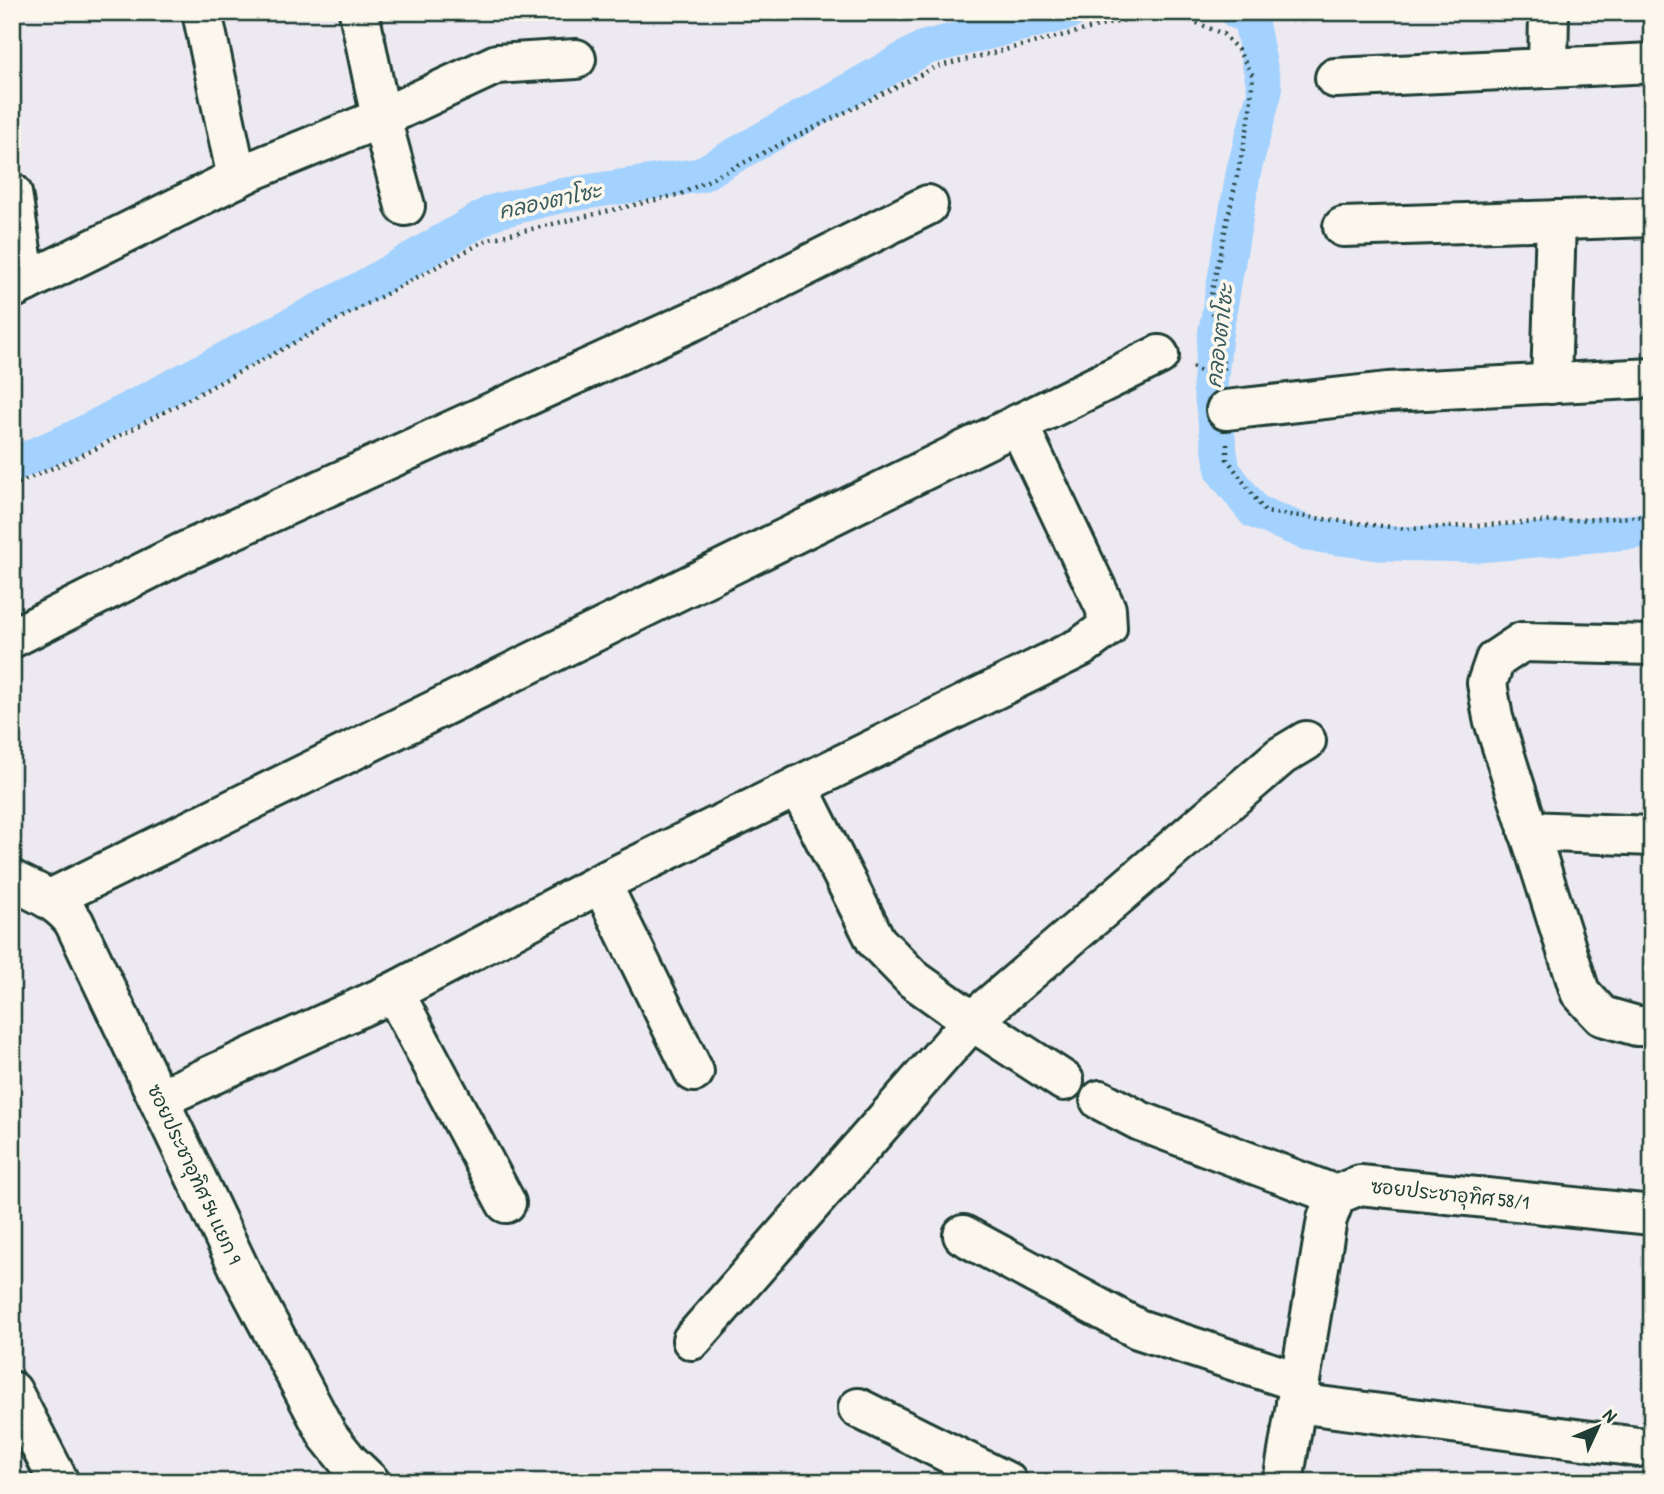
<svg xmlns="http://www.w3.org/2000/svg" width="1664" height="1494" font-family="'Patrick Hand','Playpen Sans Thai',sans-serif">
<rect width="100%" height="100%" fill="#ede9f0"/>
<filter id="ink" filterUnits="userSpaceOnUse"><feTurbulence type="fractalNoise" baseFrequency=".0143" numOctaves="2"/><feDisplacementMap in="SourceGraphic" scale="14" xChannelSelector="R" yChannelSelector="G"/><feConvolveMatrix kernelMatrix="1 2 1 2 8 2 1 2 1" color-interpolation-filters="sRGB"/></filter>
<g filter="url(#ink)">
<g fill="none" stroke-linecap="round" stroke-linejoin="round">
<g stroke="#a3d2ff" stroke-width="35">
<polyline points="1237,12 1250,17 1265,91 1244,169 1215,336 1210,387 1223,471 1254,511 1309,534 1378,543 1477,545 1652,530"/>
<polyline points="12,465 74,438 364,287 493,212 559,196 700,175 924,48 1070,12"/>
</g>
<defs>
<g id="minor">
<polyline points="202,12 237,178"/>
<polyline points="359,12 381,118 497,64 576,59"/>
<polyline points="1548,68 1549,12"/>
<polyline points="1335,78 1652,63"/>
<polyline points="12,193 26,282"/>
<polyline points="1343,227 1652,217"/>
<polyline points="12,289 251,171 381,118 405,206"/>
<polyline points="1551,384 1556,220"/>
<polyline points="1226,410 1388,392 1652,378"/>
<polyline points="12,638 184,552 730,304 928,205"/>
<polyline points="1652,645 1522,642 1495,660 1487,683 1493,718 1580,992 1602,1016 1637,1026 1652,1026"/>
<polyline points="798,786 876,941 913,979 972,1021 1064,1081"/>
<polyline points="1528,831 1652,836"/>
<path d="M12,880C36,893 58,900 74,922L239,1268L328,1436L349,1462L370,1482"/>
<polyline points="601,883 694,1072"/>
<polyline points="50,899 1159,355"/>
<polyline points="394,992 506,1203"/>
<polyline points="159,1099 394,992 601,883 1081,647 1107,628 1106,609 1018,424"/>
<polyline points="1100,1100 1140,1121 1336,1195 1360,1185 1652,1215"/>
<polyline points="963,1235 1138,1329 1299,1382"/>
<polyline points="692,1340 972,1021 1281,756 1306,741"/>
<polyline points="12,1391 59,1482"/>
<polyline points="1296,1403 1638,1447"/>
<polyline points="858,1408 1007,1482"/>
<polyline points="1283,1482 1327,1219 1336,1195"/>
</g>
</defs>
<use href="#minor" stroke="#1f3d34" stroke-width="44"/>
<g stroke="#1f3d34" stroke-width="4.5" stroke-dasharray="2 5" stroke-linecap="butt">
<polyline points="1192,367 1216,378"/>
<polyline points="1227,444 1227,459 1265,512 1407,529 1652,516"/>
<polyline points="12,486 93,450 489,239 681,194 936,67 1137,17 1178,15 1223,34 1238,50 1253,76 1249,121 1210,300 1225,373"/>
</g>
<use href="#minor" stroke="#fbf7ec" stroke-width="38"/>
</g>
</g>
<g text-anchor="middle" stroke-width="7" stroke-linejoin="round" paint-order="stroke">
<g font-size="19" fill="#1f3d34" stroke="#fbf7ec">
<text transform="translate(195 1174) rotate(65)" y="7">ซอยประชาอุทิศ 54 แยก 9</text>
<text transform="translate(1450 1194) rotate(6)" y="7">ซอยประชาอุทิศ 58/1</text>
</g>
<g font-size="21" font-style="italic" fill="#395b5d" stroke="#fbf7ec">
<text transform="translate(550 201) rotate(-12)" y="7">คลองตาโซะ</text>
<text transform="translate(1220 336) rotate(-83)" y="7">คลองตาโซะ</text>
</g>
</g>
<rect width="1664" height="1494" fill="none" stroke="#fbf7ec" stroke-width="42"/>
<rect x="21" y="21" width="1622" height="1452" fill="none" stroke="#1f3d34" stroke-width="2.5" filter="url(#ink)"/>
<g transform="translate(1598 1427) rotate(46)" stroke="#fbf7ec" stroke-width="5" paint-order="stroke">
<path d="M0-5L12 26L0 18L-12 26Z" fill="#1f3d34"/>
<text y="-10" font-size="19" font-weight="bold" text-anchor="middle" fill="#1f3d34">N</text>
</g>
</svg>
